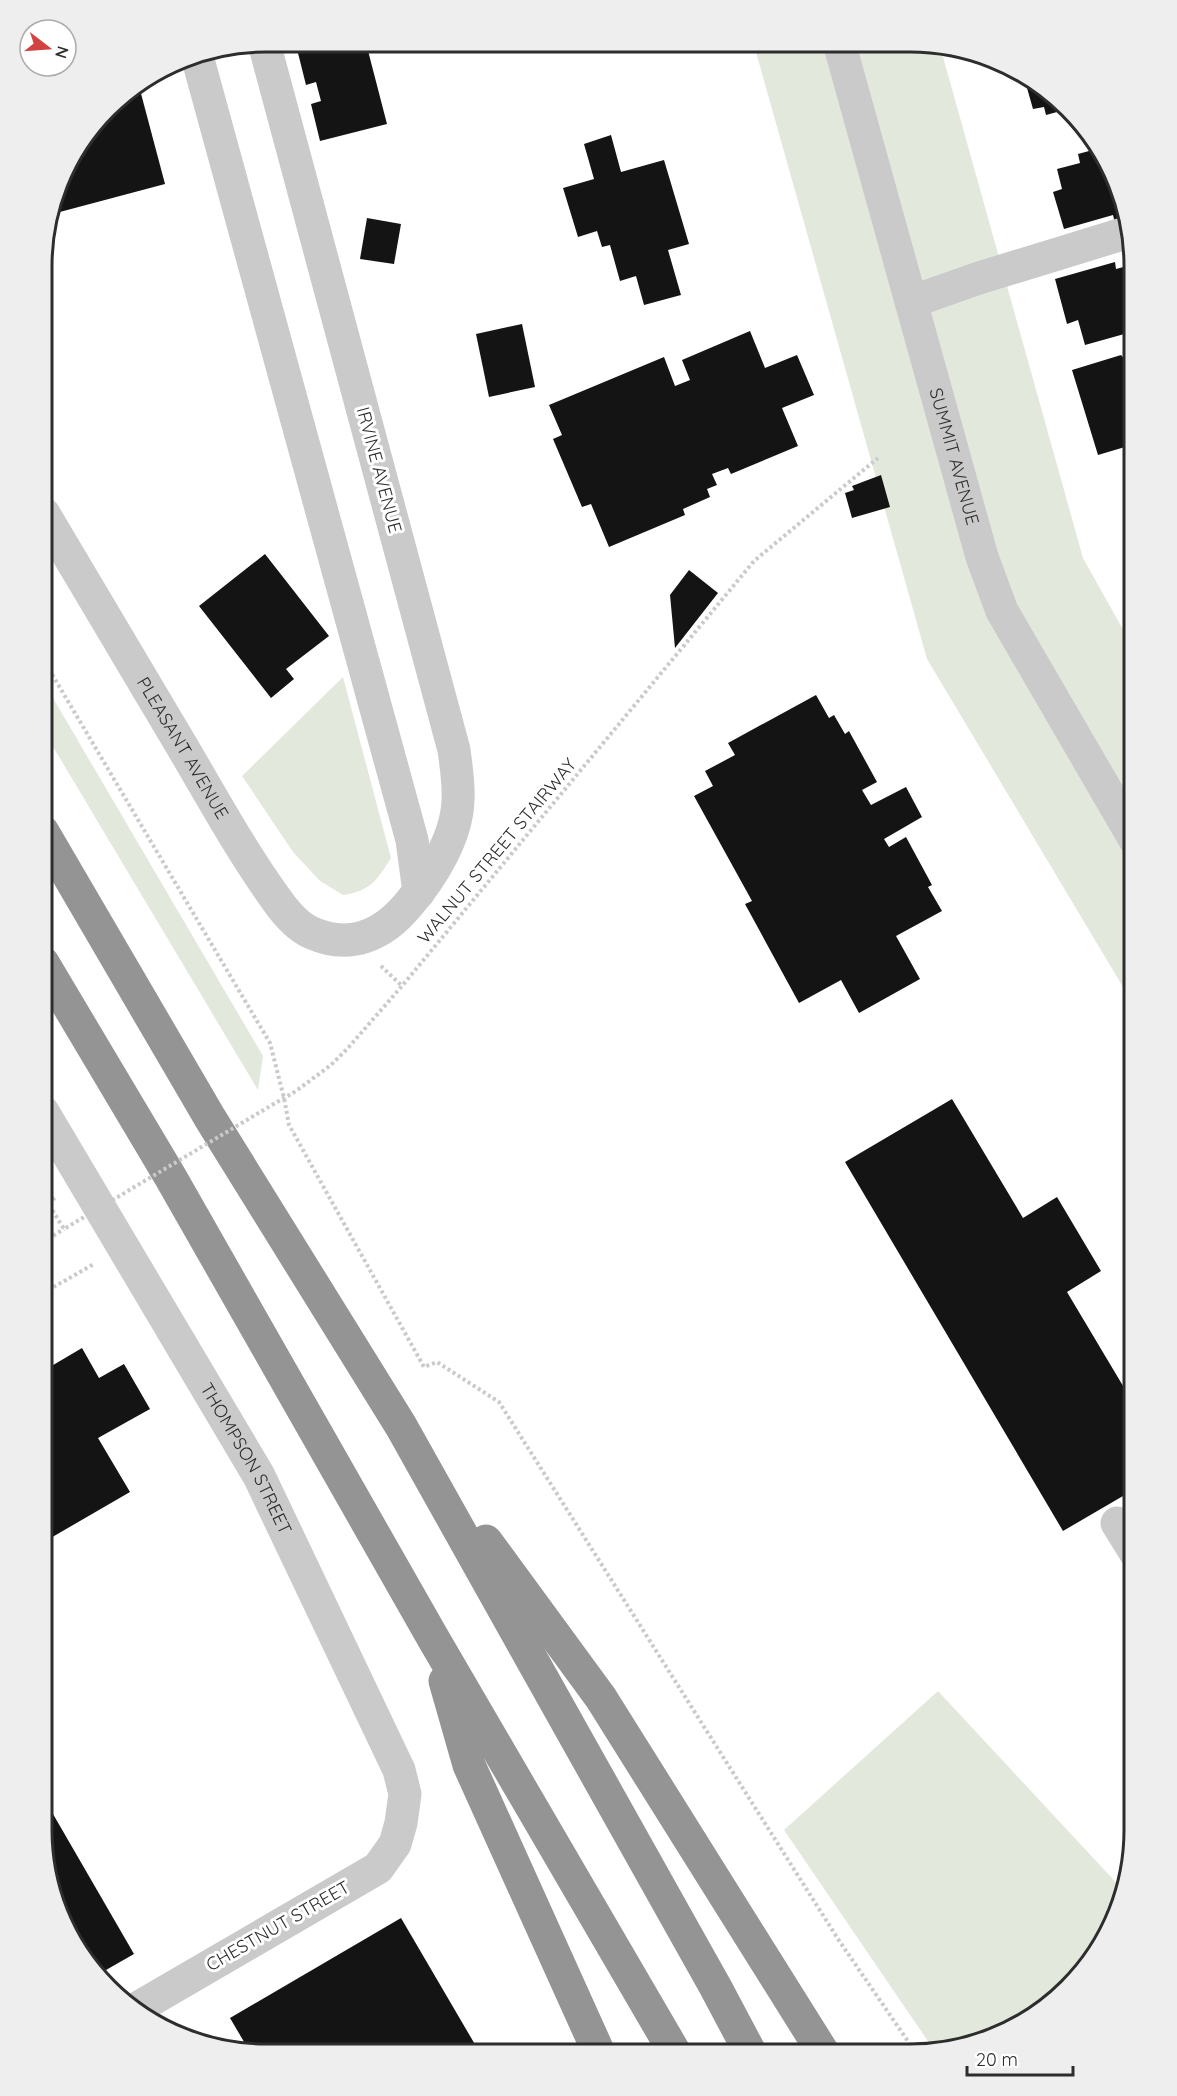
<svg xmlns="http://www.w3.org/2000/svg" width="1177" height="2096" font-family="Quicksand,sans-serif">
<rect width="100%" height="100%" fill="#fff"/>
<g fill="#e2e9dc">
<polygon points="754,45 940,46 1083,558 1135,651 1135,1007 927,659"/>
<path d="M343,677L391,858C377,880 371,891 343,895L320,881L293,852L242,776Z"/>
<polygon points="43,681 263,1056 258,1090 43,730"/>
<polygon points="938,1691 1124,1891 1118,1915 1088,1966 1047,2008 983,2042 934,2050 784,1830"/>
</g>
<g fill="#141414">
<polygon points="306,42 366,43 387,124 320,141 311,104 321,101 316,82 306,85 296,45"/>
<polygon points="1023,74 1058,98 1068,109 1046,115 1044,107 1033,109"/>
<polygon points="139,86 165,184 56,213 54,205 65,167 118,98"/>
<polygon points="1074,115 1088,132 1078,135"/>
<polygon points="611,135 621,172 664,160 689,244 668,250 681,295 644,305 636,276 620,281 610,245 602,247 597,231 578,237 563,188 594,179 584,144"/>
<polygon points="1100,148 1123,194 1127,220 1115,223 1113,215 1064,229 1053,192 1062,189 1057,169 1080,163 1078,154"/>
<polygon points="367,218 401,224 394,264 360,259"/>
<polygon points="1115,262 1116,269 1135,264 1135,331 1085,345 1078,320 1067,324 1055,279"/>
<polygon points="522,324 535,387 489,397 476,334"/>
<polygon points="750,331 765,368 797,355 814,395 782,408 798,446 731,474 728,468 712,474 717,485 707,489 710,497 683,509 685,515 609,547 591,504 582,507 553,439 562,435 549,405 664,357 675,386 690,380 682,360"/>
<polygon points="1121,355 1130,365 1135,364 1135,444 1098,455 1072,370"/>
<polygon points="1135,459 1135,492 1134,492 1125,462"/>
<polygon points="881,475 890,507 852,518 845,493 854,490 852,486"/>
<polygon points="265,554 329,636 286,669 294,679 271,698 199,606"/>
<polygon points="689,570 718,593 675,648 670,595"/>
<polygon points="816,695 829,718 834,715 845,734 849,731 877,782 862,790 871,805 906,787 922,817 884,839 889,847 906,837 932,885 928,887 942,911 896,936 920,979 859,1013 841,980 799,1003 745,904 752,901 694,796 713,786 705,771 735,755 728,743"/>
<polygon points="952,1099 1023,1218 1057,1197 1101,1271 1067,1292 1135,1406 1135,1489 1063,1531 845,1162"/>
<polygon points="82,1348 99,1378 124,1364 150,1409 98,1438 130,1492 42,1543 43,1371"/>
<polygon points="42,1795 134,1954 99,1974 80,1954 54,1902 42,1829"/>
<polygon points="401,1918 480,2053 250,2052 230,2018"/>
</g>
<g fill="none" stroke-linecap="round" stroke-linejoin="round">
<g stroke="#cacaca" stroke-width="4" stroke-dasharray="3 3" stroke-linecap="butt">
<polyline points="43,659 270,1043 284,1098 289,1125 424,1367 437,1362 499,1402 838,1939 916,2053"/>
<polyline points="381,966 402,986"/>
<polyline points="272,1105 296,1091 331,1065 348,1048 402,986 754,561 878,458"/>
<polyline points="43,1206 55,1198"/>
<polyline points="43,1242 64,1229"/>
<polyline points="43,1293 94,1264"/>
</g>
<g stroke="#cacaca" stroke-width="33">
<path id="s1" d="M840,46L982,557L1002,611L1135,840"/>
<polyline points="197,56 412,840 419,892"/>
<polyline points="911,302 979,278 1129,232"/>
<path id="s2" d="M44,514C90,592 136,670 183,748C213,799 242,852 276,899C285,912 298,927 312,933C351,950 383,935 408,905C432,877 457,837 458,800C459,783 456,766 454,750L264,43"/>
<path id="s3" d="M43,1112L259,1476L399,1770L405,1794L401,1823L395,1844L378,1868L134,2010"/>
<polyline points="1117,1523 1135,1552"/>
</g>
<g stroke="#949494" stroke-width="33">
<polyline points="43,832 210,1118 401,1426 716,1988 751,2054"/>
<polyline points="43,963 171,1178 433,1638 675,2053"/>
<polyline points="486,1541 601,1698 824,2054"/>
<polyline points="445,1681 469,1765 599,2053"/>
</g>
<polyline stroke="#cacaca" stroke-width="4" stroke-dasharray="3 3" stroke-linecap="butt" points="43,1195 64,1229 272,1105"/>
</g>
<g text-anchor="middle" stroke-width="6" stroke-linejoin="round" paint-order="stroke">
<g font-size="18" fill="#2d2d2d" stroke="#fff">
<text dy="6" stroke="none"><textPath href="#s1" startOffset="426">SUMMIT AVENUE</textPath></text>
<text transform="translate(379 470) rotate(75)" y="6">IRVINE AVENUE</text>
<text dy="6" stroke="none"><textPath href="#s2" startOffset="272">PLEASANT AVENUE</textPath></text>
<text transform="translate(497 851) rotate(-50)" y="6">WALNUT STREET STAIRWAY</text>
<text dy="6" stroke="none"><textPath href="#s3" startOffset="402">THOMPSON STREET</textPath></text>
<text transform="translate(278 1926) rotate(-30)" y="6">CHESTNUT STREET</text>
</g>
</g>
<path d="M0 0H1177V2096H0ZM266 52H910A214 214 0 0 1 1124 266V1830A214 214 0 0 1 910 2044H266A214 214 0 0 1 52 1830V266A214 214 0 0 1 266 52Z" fill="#eee" fill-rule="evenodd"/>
<path fill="none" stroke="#2d2d2d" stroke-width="3" d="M266 52H910A214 214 0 0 1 1124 266V1830A214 214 0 0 1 910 2044H266A214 214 0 0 1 52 1830V266A214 214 0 0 1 266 52Z"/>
<g transform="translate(48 48) rotate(107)"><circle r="28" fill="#ffffff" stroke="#ababab" stroke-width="1.5"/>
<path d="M0-4.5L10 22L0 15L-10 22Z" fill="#d24241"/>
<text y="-9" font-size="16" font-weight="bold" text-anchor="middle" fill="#2d2d2d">N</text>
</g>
<path d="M967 2066v9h106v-9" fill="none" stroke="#2d2d2d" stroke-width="3"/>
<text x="976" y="2066" font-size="18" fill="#2d2d2d" stroke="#ffffff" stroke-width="4.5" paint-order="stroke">20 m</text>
</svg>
